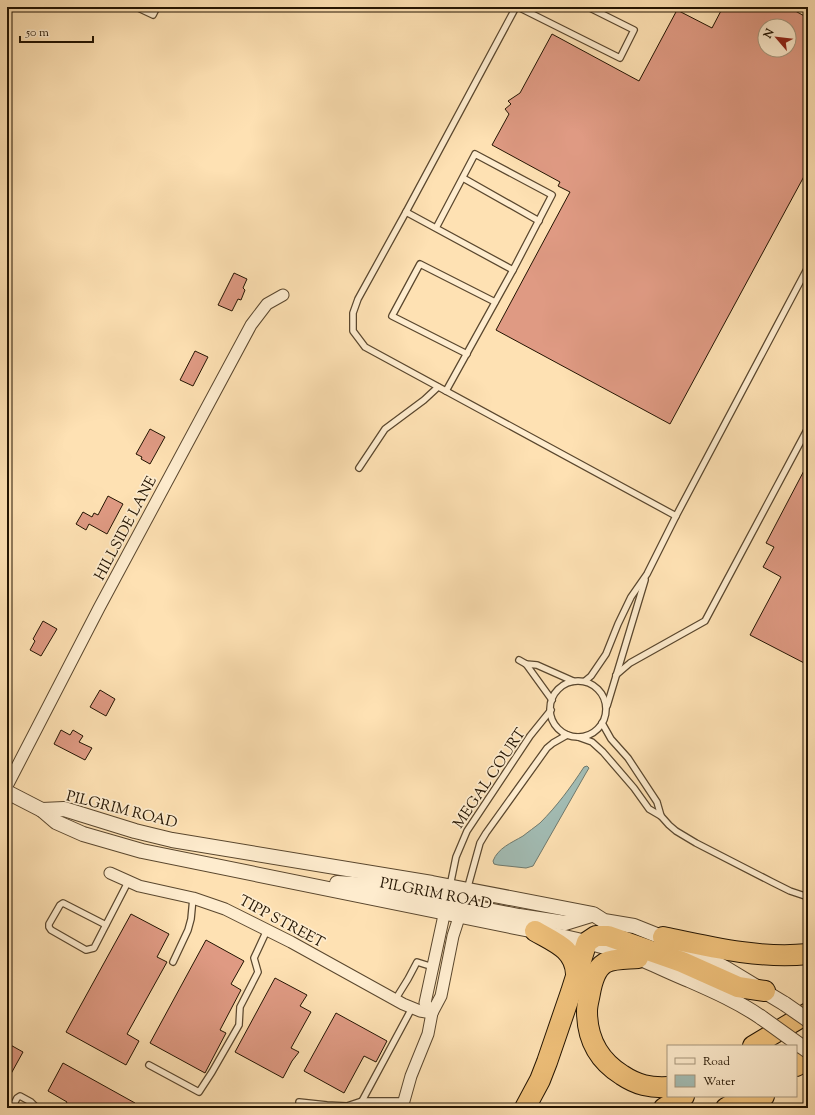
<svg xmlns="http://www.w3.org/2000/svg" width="815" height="1115" font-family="'Sorts Mill Goudy',serif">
<rect width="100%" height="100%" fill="#fee1b3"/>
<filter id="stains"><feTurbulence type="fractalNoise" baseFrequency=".005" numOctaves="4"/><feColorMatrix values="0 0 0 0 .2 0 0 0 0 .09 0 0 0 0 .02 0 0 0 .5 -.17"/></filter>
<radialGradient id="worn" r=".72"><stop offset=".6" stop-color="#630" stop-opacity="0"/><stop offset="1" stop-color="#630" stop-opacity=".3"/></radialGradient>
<path fill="#a2bcb4" stroke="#6f796d" d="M587,766L589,768L586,773L533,866L526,868L498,865L494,864L493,861C498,848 511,843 523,836C528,832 535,827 540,823C557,806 571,787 584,767Z"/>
<g fill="#df9a83" stroke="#231402" fill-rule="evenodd">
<path d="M723,7H788L808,18V169L670,424L496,330L570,192L558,186L560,182L492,145L509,114L505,109L511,104L508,101L520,93L552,34L639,81L677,10L712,28ZM765,26H789V50H765Z"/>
<polygon points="234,273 247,279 243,288 245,290 241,300 238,299 232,311 218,305"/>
<polygon points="195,351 208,357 193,386 180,380"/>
<polygon points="150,429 165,437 150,464 141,459 142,457 136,454"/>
<polygon points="808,463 808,665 750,635 781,577 763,567 774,547 766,543"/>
<polygon points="108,496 123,504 107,534 89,524 86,530 76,524 83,512 92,517 94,513 98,515"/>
<polygon points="43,621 57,629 41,656 30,650 35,641 33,639"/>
<polygon points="100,690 115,699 106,716 90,707"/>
<polygon points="61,730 70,735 73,730 83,736 79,742 92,748 85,760 54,744"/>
<polygon points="131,914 169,934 157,957 167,962 127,1034 139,1041 126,1065 66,1032"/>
<polygon points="206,940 244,961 231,984 241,990 220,1030 226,1033 205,1073 150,1043"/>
<polygon points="275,978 307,995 300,1006 311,1012 291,1048 299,1052 292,1061 283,1078 235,1052"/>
<polygon points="336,1013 387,1041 376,1062 364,1056 344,1093 304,1071"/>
<polygon points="7,1043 23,1052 7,1081"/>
<polygon points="63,1063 135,1103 132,1108 64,1108 67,1102 48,1091"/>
</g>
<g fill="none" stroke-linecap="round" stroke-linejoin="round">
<defs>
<g id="service">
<polyline points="136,7 153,15 157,7"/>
<polyline points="516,7 406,212 358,299 353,313 353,331 365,347 676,516"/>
<polyline points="518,7 620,58 634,30 588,7"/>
<polyline points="463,178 539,221"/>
<polyline points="406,212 513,270 552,195 475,154 436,228"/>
<polyline points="467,354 392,316 420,264 495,302"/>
<polyline points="446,391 513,270"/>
<polyline points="359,468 385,429 424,400 438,387"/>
<polyline points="519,660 526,664 537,665 573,681"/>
<polyline points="526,664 552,700"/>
<polyline points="616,675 630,663 705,621 808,428"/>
<polyline points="585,681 591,676 606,654 618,624 631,597 647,574 676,516 808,267"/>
<circle cx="578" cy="709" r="28"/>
<polyline points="607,706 645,580"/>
<polyline points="602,723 611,739 628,758 657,802 661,816"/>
<polyline points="578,737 592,742 603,752 634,788 649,809 661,816 669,825 676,831 696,843 772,882 790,891 808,897"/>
<polyline points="450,886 456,857 467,831 530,736 551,710"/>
<polyline points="467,890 480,843 486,833 547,748 553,743 567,735"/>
<polyline points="106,925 63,903 60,905 49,924 49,927 51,930 86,950 94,948 128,882"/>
<polyline points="173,962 188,930 191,919 193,898"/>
<polyline points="395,1000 408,979 417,962 433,967"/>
<polyline points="149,1065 199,1092 212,1072 239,1025 240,1007 258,972 254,958 267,930"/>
<polyline points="362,1101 412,1008"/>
<polyline points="299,1102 327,1105 347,1106 362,1101 403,1101"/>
<polyline points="12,1108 17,1098 20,1096 31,1102 37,1108"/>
</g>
<g id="minor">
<polyline points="7,786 99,608 251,325 267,304 283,295"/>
<polyline points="110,873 139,886 193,898 225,909 291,942 403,1004 420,1011 432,1013"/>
<polyline points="432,1013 425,1003 446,906"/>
<polyline points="402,1108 411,1076 428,1034 432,1013 441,996 453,936 462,908"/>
</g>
<g id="tertiary">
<path d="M7,792L42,810L56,822L83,834L142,851L535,931C567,937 599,944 630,955C650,962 669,972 689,980C714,991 739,1002 762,1018"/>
<polyline points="42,810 64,809 135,831 172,840 432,883 593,914 604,921 634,926 684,946 727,969 785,1004"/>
<polyline points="337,883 368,885 437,899 453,897 467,890"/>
<polyline points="445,912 462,906 467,906 519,916 565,923 591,915"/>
</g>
<g id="motorway">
<path d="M535,931C554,942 575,949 576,974"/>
<path d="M663,937C710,947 759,959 808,954"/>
<path d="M638,958C628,959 614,958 605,963C595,969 592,982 590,993C589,999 587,1005 587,1011C587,1039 598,1060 622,1075C637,1085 650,1088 668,1087"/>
<polyline points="753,1046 808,1013"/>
<polyline points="796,1066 808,1059"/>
<polyline points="525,1108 540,1080 547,1062 571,992 585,948 587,942 596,936 608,936 682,962 738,987 765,991"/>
<polyline points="664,1108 684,1096"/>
<polyline points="726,1108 746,1096"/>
<polyline points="744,1108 764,1096"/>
</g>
</defs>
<use href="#service" stroke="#5a472e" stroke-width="8"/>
<use href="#minor" stroke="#5a472e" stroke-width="13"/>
<use href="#tertiary" stroke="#5a472e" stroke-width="16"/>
<use href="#motorway" stroke="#231402" stroke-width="22"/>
<use href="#service" stroke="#feecce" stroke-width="5.5"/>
<use href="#minor" stroke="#feecce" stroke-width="11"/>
<use href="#tertiary" stroke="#feecce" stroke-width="14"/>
<use href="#motorway" stroke="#efc07a" stroke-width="20"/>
<defs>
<g id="tertiary-bridge">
<polyline points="785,1004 808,1020"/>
<polyline points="762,1018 808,1051"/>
</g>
</defs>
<use href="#tertiary-bridge" stroke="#5a472e" stroke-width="16" stroke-linecap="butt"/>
<use href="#tertiary-bridge" stroke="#feecce" stroke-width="14"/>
</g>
<g text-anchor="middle" stroke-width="3.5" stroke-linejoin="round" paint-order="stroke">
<g font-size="15" fill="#231402" stroke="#feecce">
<text transform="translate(125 528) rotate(-62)" y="5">HILLSIDE LANE</text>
<text transform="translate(489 778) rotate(-56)" y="5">MEGAL COURT</text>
<text transform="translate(122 809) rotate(14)" y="5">PILGRIM ROAD</text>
<text transform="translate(436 893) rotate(11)" y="5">PILGRIM ROAD</text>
<text transform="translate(282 921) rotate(28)" y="5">TIPP STREET</text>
</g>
</g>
<rect width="815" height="1115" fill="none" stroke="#fee1b3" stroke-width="24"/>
<rect x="8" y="8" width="799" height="1099" fill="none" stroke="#231402" stroke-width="2"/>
<rect x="12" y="12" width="791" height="1091" fill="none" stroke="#231402"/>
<rect x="667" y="1045" width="130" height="52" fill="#feecce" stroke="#a6967c"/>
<rect x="675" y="1058" width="20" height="6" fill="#feecce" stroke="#a6967c"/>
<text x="703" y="1065" font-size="12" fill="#231402">Road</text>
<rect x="675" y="1075" width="20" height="12" fill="#a2bcb4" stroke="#a6967c"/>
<text x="703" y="1085" font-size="12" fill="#231402">Water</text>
<g transform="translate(777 38) rotate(298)"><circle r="19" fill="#feecce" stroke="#a6967c"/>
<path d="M0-3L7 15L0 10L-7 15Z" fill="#8f2418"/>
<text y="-6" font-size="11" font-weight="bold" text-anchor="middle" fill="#231402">N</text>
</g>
<path d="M20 36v6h73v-6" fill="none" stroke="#231402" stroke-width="2"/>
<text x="26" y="36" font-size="12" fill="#231402" stroke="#feecce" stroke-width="3" paint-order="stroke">50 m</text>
<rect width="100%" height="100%" filter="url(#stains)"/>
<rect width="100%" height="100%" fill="url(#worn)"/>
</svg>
